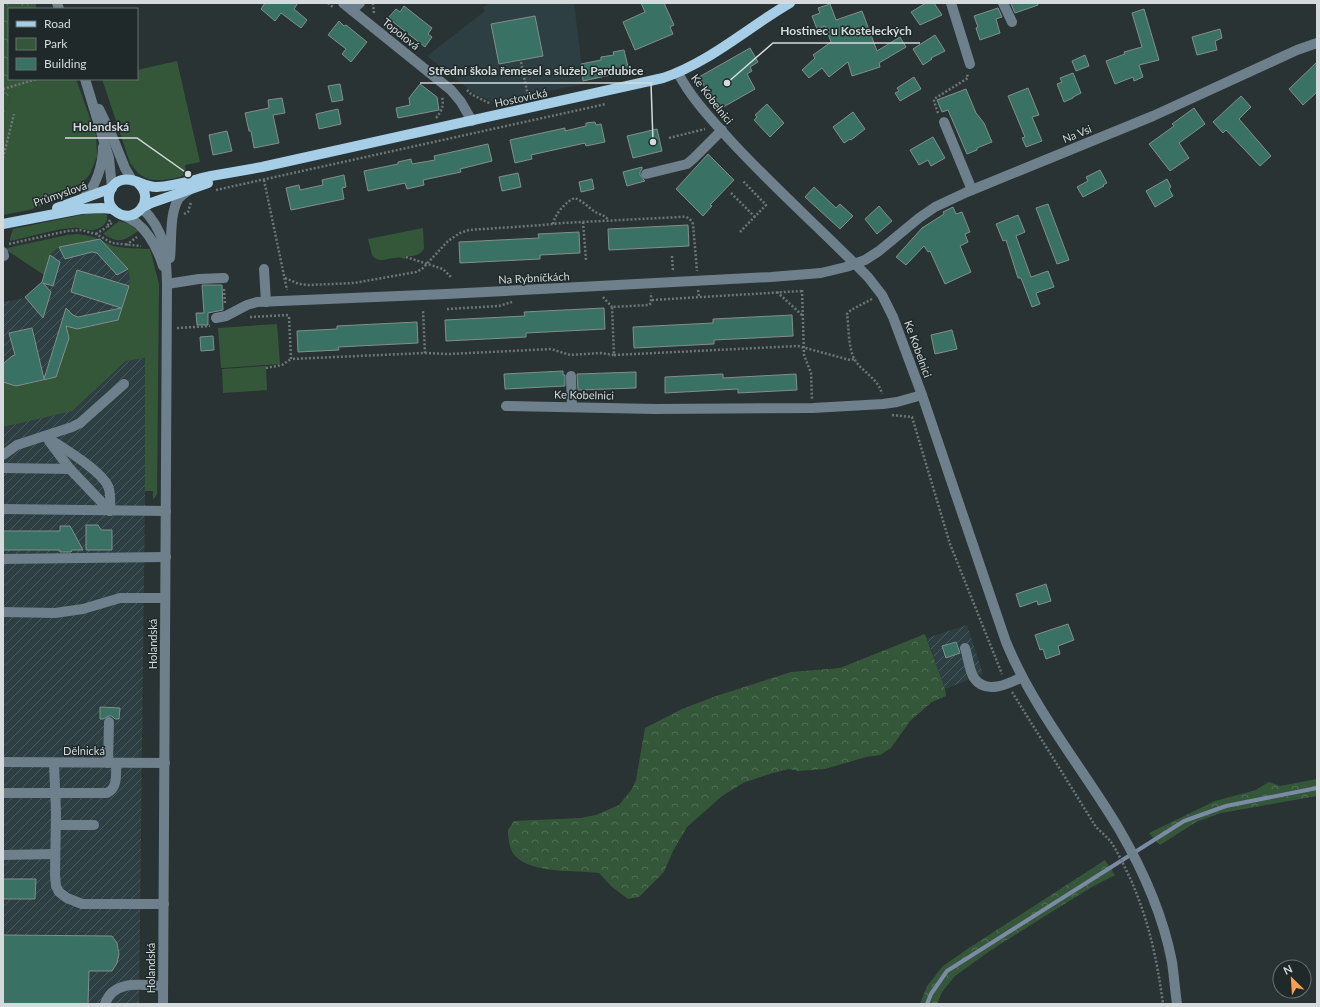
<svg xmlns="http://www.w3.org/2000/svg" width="1320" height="1007" font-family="Lato,sans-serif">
<defs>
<pattern id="industrial-furrows" width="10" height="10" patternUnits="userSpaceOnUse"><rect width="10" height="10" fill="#2d3f42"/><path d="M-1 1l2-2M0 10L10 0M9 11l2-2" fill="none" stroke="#4b5a5d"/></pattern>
<pattern id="forest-crowns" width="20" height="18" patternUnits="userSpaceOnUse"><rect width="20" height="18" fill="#355739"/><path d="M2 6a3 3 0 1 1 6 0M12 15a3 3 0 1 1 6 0" fill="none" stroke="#516f55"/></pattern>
</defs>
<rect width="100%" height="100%" fill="#293334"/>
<polygon fill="#2d3f42" points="490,3 574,3 584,84 493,102 475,94 427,56 485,11 483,7"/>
<g fill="url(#industrial-furrows)">
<polygon points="93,240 104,243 128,269 131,280 120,314 111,322 78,329 69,337 58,371 50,379 15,386 4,382 3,302 25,298 42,282 50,255 59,247"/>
<polygon points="145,358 145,493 139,1004 3,1004 3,427 72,410 126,361"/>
<polygon points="967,625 983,674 945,689 927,638"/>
</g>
<g fill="#355739">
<path d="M177,61L200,162L185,165L187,175C172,179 151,185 138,173C135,170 133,166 130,163L102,79H137V70Z"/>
<polygon points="15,79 76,79 96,135 97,156 90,174 76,191 50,203 29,210 3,215 3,119"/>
<path d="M90,213H102L107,215C109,223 101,228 94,230C87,231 79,227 72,228C53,229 30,237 10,241V238L13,229Z"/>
<path d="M119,221L129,224L138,231C124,241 119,244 103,234Z"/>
<path d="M423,228L424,249C420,255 413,257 406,256L405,259C402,258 399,257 395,258C386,258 379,264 372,255L368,239Z"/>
<polygon points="78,234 94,237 113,246 126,248 150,249 159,284 157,494 153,500 153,491 145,491 145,358 126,361 72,411 3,427 3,382 16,386 50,379 58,370 69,337 66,326 78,329 111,322 120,314 130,280 128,269 104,243 93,240 59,247 50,255 44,275 8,251 7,248 67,235"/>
<polygon points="277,324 280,364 221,368 218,328"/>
<polygon points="266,366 267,390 223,393 222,369"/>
</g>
<g fill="url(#forest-crowns)">
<polygon points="3,3 36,3 36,9 9,9 9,79 15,79 3,119"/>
<path d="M925,634L945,689L946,696L932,702L910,721L891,748L880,755L866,757L825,769L798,771L789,769L769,774L743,783L722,796L687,827L673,851L664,872L639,897L628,899L612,887L599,873C576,870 532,874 515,856C509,849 508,838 508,830L514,821L580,818L596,815L619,805L632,789L636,780L645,728L682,709L716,696L791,672L840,668Z"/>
<polygon points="1317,779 1317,796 1221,813 1196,822 1160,845 1149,833 1215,801 1256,790 1267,783 1269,782 1280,786"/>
<polygon points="1105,860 1115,875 1090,888 991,950 955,976 942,992 937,1004 920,1004 927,986 943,966 966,950"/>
</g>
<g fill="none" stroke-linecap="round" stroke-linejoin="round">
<polyline stroke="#7b8aa5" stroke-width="4" points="927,1004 931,994 947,971 1184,821 1226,806 1317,788"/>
</g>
<g fill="#397265" stroke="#838e8b">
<polygon points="265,3 298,3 294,9 307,20 301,28 281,13 275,21 261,9"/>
<polygon points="641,3 664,3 674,25 670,27 673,34 635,50 623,22 645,12"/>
<polygon points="926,3 934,3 942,15 920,25 911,12"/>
<polygon points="1013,3 1037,3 1038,5 1015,13 1011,4"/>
<polygon points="830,4 836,20 862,11 877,51 900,37 906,47 879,63 880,67 852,76 848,62 829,77 822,68 809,78 802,70 815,58 813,55 831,42 825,26 817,29 812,16 820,13 818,8"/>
<polygon points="404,6 432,28 428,34 432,37 425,47 388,18 396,9 400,12"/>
<polygon points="998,8 1002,17 996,19 1000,33 980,40 976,28 978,27 974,16"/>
<polygon points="1144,9 1159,60 1139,65 1143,77 1134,81 1133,77 1115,84 1106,61 1125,54 1124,52 1142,47 1132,13"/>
<polygon points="535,16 543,56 499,64 491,24"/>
<polygon points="339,21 344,26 346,25 367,42 351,62 342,54 346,49 328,35"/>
<polygon points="1220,29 1222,38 1215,41 1217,50 1197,55 1192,37"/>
<polygon points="935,35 945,51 931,58 932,59 923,65 913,49"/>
<polygon points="750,48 758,62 750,67 752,71 747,74 755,89 718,110 699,77"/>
<polygon points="624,50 629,71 583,81 581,64 601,60 601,57 614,55 613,52"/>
<polygon points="1085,55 1089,66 1076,71 1072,61"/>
<polygon points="1317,62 1317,92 1303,105 1289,89"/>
<polygon points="1073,73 1081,93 1073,97 1073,98 1064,102 1057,84 1062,82 1060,78"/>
<polygon points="914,77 921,89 900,101 895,93 899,91 897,88"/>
<polygon points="340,84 343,100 332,102 328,86"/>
<polygon points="420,84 437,97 439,110 398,118 396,108 410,105 409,98"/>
<polygon points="1028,88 1039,115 1032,117 1042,141 1026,147 1022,138 1025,137 1008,96"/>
<polygon points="966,89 976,113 984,123 992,142 977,148 977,150 967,154 948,110 942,112 937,100"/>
<polygon points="1241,96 1251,107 1239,119 1271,156 1260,166 1226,130 1223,133 1213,122"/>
<polygon points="282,98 285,113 273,115 279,143 254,148 251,131 249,131 245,113 269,108 268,100"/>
<polygon points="767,104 784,123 770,137 754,120 757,117 755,115"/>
<polygon points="1194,108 1205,124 1179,143 1189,158 1170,171 1149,144 1174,126 1172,124"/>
<polygon points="338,109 341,124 319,129 316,114"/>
<polygon points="853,112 865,129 851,140 850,139 844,143 833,127"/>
<polygon points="595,122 596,125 601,124 605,142 586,146 585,143 531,155 532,159 515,163 510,140 565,128 565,131 586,126 586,123"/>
<polygon points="657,129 662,151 633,158 627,136"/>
<polygon points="227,131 232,151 213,155 209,135"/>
<polygon points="933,137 945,158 931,166 928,160 919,165 910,150"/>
<polygon points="488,144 492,161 460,169 461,172 423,180 424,185 407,189 405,183 368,191 364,171 398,164 398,162 411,159 412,164 435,160 434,156"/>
<polygon points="708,154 734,180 710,205 712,206 703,216 676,189"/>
<polygon points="642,167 642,169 640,172 640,175 645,181 627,186 623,172"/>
<polygon points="1100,170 1107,183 1103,185 1104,186 1083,197 1077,187 1088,181 1086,177"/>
<polygon points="518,173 521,187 502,191 499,177"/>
<polygon points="344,175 346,187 342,188 344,199 291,210 286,188 299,185 300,190 323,185 322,180"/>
<polygon points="592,179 594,189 581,192 579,182"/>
<polygon points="1167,179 1171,187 1169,189 1173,196 1155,207 1146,191"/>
<polygon points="814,187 836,208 840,204 853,216 840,229 805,197"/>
<polygon points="1048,204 1069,260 1057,264 1036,208"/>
<polygon points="879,206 892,221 877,234 865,219"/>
<polygon points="953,207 956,214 962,212 970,232 965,234 968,242 960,246 971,272 945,284 930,251 928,252 924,246 906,265 896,257 922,228 944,214 943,212"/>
<polygon points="1018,215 1025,232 1016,236 1031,277 1048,271 1054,287 1036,293 1040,304 1032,307 1021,278 1018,278 1006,240 1003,241 996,224"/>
<polygon points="688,225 689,246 609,250 608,229"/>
<polygon points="579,232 580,253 540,255 540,259 460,263 459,242 539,238 538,234"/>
<polygon points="100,239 128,269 117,275 97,253 92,252 65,259 59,247"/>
<polygon points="50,255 60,262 53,286 43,283 51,292 43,318 25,297 42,282"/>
<polygon points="77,270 129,286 118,320 77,329 66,326 69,338 56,377 16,386 3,382 3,364 12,356 15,355 9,333 32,328 44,379 66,308 73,315 78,317 121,308 71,292"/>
<polygon points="202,285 222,285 223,310 208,313 208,325 197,325 196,313 204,313"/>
<polygon points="604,308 605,329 526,333 526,337 446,341 445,320 525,316 524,312"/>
<polygon points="792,315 793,336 714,340 714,344 634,348 633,327 713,323 713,319"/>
<polygon points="417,322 418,343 338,347 339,350 298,352 297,331 337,329 337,326"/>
<polygon points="952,330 957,349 935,354 931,335"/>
<polygon points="213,336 214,350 201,351 200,337"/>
<polygon points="563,371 563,375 565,375 565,386 505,389 504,374"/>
<polygon points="636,372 636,388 578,390 577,374"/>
<polygon points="723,374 723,378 796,374 797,390 738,393 738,389 665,393 665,377"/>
<polygon points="86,525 98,525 101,530 112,530 112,550 86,550"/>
<polygon points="60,526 70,526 83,550 72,550 71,552 60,552 60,550 3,550 3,532 4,531 60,531"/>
<polygon points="1046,584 1051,601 1038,605 1037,601 1020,607 1016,594"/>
<polygon points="1068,624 1074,640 1058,646 1060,654 1046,659 1043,649 1040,650 1035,635"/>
<polygon points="956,642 960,653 946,658 942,646"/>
<polygon points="100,707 120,708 119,719 115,719 112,716 109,716 103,719 100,719"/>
<polygon points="3,879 36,879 35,899 3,899"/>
<polygon points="3,935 112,936 117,943 119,954 117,963 112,971 89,971 88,1004 3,1004"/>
</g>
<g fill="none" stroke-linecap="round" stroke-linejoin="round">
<g stroke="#6e7677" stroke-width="2.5" stroke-dasharray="2 2" stroke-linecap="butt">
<polyline points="328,3 334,8"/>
<polyline points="374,13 373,4 376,3"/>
<polyline points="521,62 528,96"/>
<polyline points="3,89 37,79"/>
<polyline points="467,90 471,94 491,104"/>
<polyline points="938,113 934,101 934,99 968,78 967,74"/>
<path d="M436,118C442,111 444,105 442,97"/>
<polyline points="669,138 705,129"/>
<polyline points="3,158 14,114"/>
<polyline points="264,180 287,290"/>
<polyline points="216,190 606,104"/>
<polyline points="731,193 755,217"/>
<polyline points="184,214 188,212 191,202"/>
<polyline points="110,220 107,227 113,222"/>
<polyline points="583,222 586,260"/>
<path d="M553,224C555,214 566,201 575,198C583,201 590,209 597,213C602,215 606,216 608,220"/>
<polyline points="740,232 766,205 743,181"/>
<polyline points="96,234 107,227"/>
<polyline points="9,244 67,231 81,230 96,234 112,243 141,246"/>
<polyline points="126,245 137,237"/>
<polyline points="672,256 673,271"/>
<polyline points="406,257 443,269 451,277"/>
<path d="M285,278L299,284L309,285L354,283L416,272L422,269L448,241L460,233L469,230L543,225L562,223L680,217C687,216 690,218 693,224L697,271"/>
<polyline points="224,289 225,304"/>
<polyline points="698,290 699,296"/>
<polyline points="802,290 804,355 811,373 812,399"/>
<polyline points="777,292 802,315"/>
<polyline points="603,297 612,307"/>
<path d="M872,299L851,310L847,314C849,327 848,349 855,360C863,373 878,378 882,394"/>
<polyline points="652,300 802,291"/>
<polyline points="447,309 499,306 512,302"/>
<polyline points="250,317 289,315"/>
<polyline points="289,317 291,359 425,353 423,310"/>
<polyline points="177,328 210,326"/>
<polyline points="425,353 450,354 551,349 570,355 600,353 614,355 612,307 649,305 651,303 651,293"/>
<polyline points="614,355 798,346 850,360 854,359"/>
<polyline points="266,368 282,365 291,359"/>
<polyline points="892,415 912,417 950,544 1002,674"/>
<path d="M1012,692L1096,827C1101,832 1107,837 1111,842C1119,854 1125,868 1131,880C1149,922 1157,959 1163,1004"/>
</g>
<g stroke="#6d808b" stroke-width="10">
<polyline points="57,3 59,9"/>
<polyline points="343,3 451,90 461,102 472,121"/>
<polyline points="951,3 970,64"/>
<polyline points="1003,3 1012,22"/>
<polyline points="352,10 360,3"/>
<path d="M678,73C691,98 711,119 730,140C774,188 823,231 868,277L882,295L893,317L922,395L1006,642C1034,710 1082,767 1119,829C1143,870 1163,915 1172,962C1174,976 1175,990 1177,1004"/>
<polyline points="85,79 109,158 112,188"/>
<polyline points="99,109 112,136 125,168 132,180"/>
<polyline points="944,122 972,190"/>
<polyline points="646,174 687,164 694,158 722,130"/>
<path d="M82,199C96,189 103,164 103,147"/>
<path d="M142,208C166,232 166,252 167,284L163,1004"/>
<path d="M124,216C145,223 157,247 163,266"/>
<polyline points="3,252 4,256"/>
<path d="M170,258C172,241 169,213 179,198C182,195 185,193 189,190"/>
<polyline points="264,269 266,302"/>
<polyline points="167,284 199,279 224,278"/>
<polyline points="216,318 226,316 247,305 257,302 446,294 771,277 821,273 846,267 865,260 879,251 919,218 935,207 967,192 1153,116 1297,50 1317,43"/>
<polyline points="571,376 572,407"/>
<polyline points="506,406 655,409 813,408 883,404 897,402 922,395"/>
<path d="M45,436C60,446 105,472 109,489C111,496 110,504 110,511"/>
<polyline points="49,441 70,469 110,511"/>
<polyline points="3,455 17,445 72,427 80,423 124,384"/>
<polyline points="3,468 70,469"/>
<polyline points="3,509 166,511"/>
<polyline points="3,559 166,557"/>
<polyline points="3,612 55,613 83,609 120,598 165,598"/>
<path d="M965,648C968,657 969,670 974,678C986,695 1008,684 1022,677"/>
<polyline points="3,762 165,763"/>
<polyline points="54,763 56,813 55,875 56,886 59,892 67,898 82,904 164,904"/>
<polyline points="108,763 109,722"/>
<path d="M3,793H107C118,788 116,774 116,763"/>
<polyline points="56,825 94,825"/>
<polyline points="3,855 55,854"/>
<path d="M105,1004C113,979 142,985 163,986"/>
</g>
<g stroke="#a6cfe7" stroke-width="10">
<path d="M137,182C158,199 134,227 115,211C105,203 108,186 119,181C132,175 144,188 157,187C175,186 193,180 211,176C228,173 245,170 262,167L663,78C710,62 747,28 790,3"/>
<polyline points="143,207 151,203 208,183"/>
<polyline points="57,208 112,188"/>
<polyline points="3,224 81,209 101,208 113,209"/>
</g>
</g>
<g text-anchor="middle" stroke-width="3" stroke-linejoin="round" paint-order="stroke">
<g font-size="11" fill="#d5dbdc" stroke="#1f292a">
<text transform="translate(401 34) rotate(39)" y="4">Topolová</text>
<text transform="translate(521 98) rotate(-12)" y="4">Hostovická</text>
<text transform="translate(712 99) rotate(52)" y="4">Ke Kobelnici</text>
<text transform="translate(1077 134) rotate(-22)" y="4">Na Vsi</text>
<text transform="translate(60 194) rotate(-19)" y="4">Průmyslová</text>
<text transform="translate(534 278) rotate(-3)" y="4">Na Rybníčkách</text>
<text transform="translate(918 349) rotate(70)" y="4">Ke Kobelnici</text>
<text transform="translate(584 395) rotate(1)" y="4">Ke Kobelnici</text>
<text transform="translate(153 644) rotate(-90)" y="4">Holandská</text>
<text x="84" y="755">Dělnická</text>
<text transform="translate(151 968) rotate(-90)" y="4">Holandská</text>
</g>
</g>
<path fill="none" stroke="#d5dbdc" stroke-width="1.5" d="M727 83L773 43H920M653 142L651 83H420M188 174L137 138H65"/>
<g fill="#d5dbdc" stroke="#1f292a" stroke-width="1.5">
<circle cx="727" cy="83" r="4"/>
<circle cx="653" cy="142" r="4"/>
<circle cx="188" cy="174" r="4"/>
</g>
<g font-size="12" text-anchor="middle" font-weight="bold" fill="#d5dbdc" stroke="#1f292a" stroke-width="3" stroke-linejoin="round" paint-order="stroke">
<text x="846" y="35">Hostinec u Kosteleckých</text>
<text x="536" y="75">Střední škola řemesel a služeb Pardubice</text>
<text x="101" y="131">Holandská</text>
</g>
<rect width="1320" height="1007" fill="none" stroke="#d5dbdc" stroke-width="8"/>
<rect x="8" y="8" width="130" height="72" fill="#1f292a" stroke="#687071"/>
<rect x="16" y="21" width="20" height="6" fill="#a6cfe7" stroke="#687071"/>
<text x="44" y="28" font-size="12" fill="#d5dbdc">Road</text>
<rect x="16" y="38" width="20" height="12" fill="#355739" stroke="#687071"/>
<text x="44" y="48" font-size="12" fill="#d5dbdc">Park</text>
<rect x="16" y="58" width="20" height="12" fill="#397265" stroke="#687071"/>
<text x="44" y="68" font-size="12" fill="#d5dbdc">Building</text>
<g transform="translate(1292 979) rotate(335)"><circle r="19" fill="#1f292a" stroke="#687071"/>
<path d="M0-3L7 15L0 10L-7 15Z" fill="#f99f4d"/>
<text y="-6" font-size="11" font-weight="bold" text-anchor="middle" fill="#d5dbdc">N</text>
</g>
</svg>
